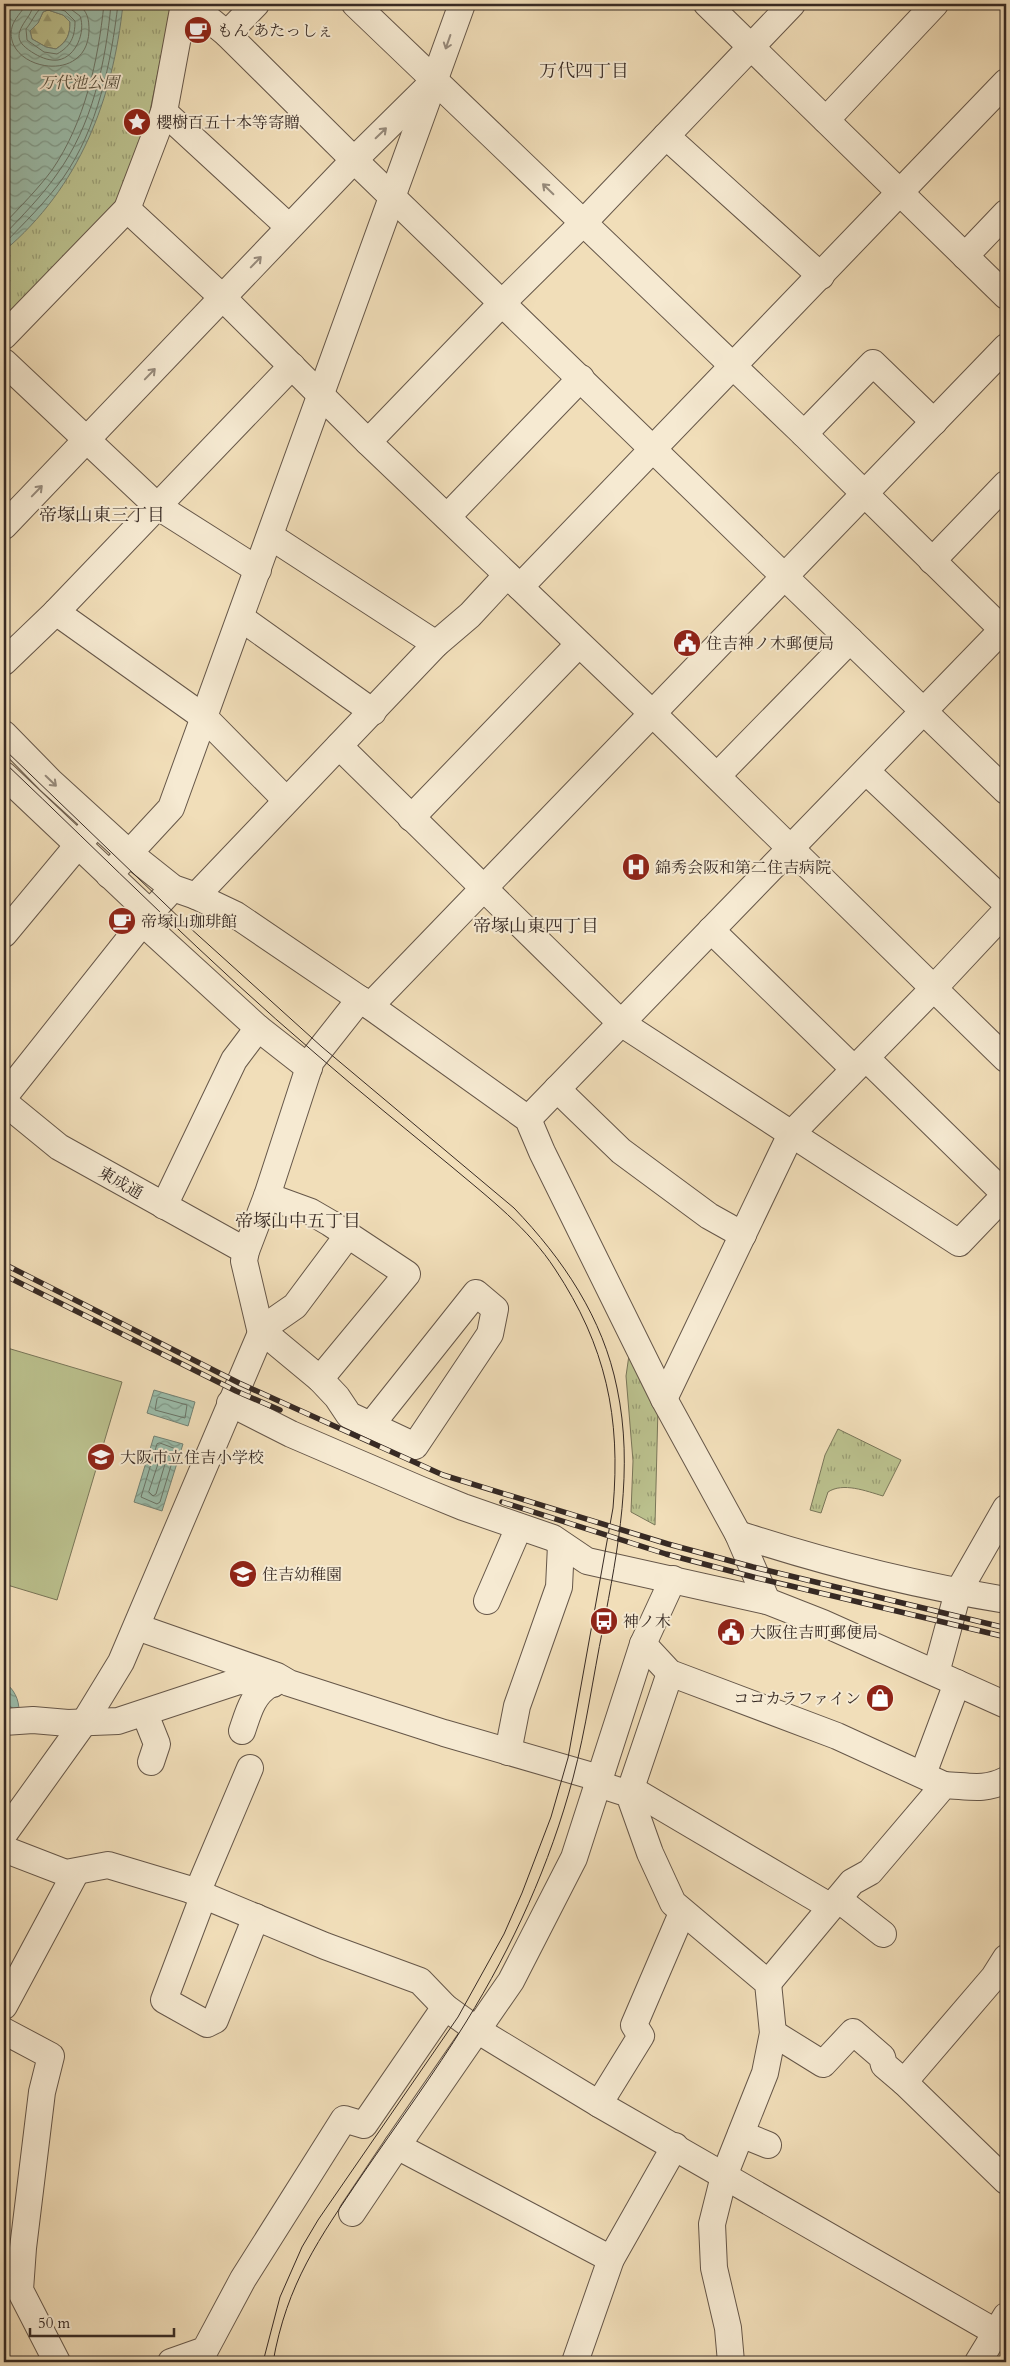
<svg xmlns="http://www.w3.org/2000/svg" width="1010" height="2366" font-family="Cardo,'Noto Serif JP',serif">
<defs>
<pattern id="grass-tufts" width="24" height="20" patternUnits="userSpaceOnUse" patternTransform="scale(1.25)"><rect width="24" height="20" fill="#bbc18e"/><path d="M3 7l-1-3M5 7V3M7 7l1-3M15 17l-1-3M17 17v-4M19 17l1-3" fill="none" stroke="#999d74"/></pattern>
<pattern id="forest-firs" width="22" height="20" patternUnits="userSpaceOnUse" patternTransform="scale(1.25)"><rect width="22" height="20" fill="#bbc18e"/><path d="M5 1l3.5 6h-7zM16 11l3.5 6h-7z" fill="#999d74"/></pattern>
<pattern id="water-waves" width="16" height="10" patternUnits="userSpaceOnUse" patternTransform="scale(1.25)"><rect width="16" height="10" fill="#9bbdab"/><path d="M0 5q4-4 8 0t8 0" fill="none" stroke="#7f9a8b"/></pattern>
</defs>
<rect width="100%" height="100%" fill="#f1deb9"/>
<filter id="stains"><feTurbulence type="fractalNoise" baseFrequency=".004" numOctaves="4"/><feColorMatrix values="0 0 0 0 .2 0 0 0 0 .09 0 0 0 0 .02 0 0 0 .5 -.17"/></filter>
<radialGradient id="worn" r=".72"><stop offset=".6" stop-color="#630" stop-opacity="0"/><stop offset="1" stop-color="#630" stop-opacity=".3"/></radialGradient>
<g fill="url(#grass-tufts)" stroke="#797659">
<polygon points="4,4 172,4 150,111 119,201 4,320"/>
<polygon points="630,1348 658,1407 655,1525 631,1512 633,1461 626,1376"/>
<path d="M838,1429L901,1460L883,1496C866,1491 843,1482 828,1492L821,1513L810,1510L825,1455Z"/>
</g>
<path fill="url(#forest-firs)" stroke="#797659" d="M48,10L63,15L70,22C70,35 67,41 56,49L46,47L32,39L30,31L38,23L43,12Z"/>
<polygon fill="#bbc18e" stroke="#797659" points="4,1347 122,1382 57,1600 4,1584"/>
<g fill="url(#water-waves)" stroke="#738275" fill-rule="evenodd">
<path d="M4,4H123C113,99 80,187 4,251ZM48,10L63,15L70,22C70,35 67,42 56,49L46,47L32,39L30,31L38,23L43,12Z"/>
<polygon points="154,1390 195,1402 188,1426 147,1413"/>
<polygon points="154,1436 183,1444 162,1511 134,1502"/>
<path d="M4,1682C14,1689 19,1699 19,1711L4,1704Z"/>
</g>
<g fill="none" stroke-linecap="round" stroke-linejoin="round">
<g stroke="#697468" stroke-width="1">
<path d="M26,4C22,12 14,19 12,27C2,69 87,87 89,31C89,19 88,12 78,4"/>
<path d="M35,4C32,8 31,13 28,17C15,35 15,42 35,54C42,58 50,61 58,60C76,57 86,32 80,16L64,4"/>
<path d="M46,5L65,11L75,21C75,37 71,46 57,54L44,52L27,40L26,29C33,21 36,9 46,5Z"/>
<path d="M4,224C20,207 38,189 52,170C85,122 98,61 104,4"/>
<path d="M4,235C22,216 42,196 57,174C92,126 106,62 111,4"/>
<path d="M4,244C24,223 46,202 63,178C98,128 111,63 118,4"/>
<polygon points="159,1397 187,1405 185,1418 155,1410 157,1399"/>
<polygon points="160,1443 176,1449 160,1502 157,1504 141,1497 157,1444"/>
<polygon points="163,1450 168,1454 156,1494 153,1496 149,1492"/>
</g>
<defs>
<g id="minor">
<polyline points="190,4 227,34 354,160 1006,791"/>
<polyline points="355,4 804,434 1003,630"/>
<polyline points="707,4 1006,296"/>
<polyline points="227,34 256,4"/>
<polyline points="164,112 289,227"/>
<polyline points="826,120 935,4"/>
<polyline points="666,136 821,276"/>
<polyline points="127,209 222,297 368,442 653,714 1006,1059"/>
<polyline points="965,256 1006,213"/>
<polyline points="4,336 127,209 164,112 184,4"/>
<polyline points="4,362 157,506 258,570"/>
<polyline points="804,434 873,363 934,422"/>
<polyline points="368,442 503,302 583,223 792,4"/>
<polyline points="447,517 581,378"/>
<polyline points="4,526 354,160 429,86"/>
<polyline points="270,536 436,644"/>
<polyline points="932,561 1006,484"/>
<polyline points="520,587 1006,82"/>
<polyline points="56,612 205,718 286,800"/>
<polyline points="241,618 373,712"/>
<polyline points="4,662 56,612 292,366"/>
<polyline points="4,734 50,781 129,853 173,888 196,896 236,915 370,1006 528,1119 542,1152 664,1399 738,1534 767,1601"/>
<polyline points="339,746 621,1023 959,1243 1006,1194"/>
<polyline points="866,771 1006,903"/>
<polyline points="4,775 150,913"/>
<polyline points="717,776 850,640"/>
<polyline points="411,818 579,644"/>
<polyline points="109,875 171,808 462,4"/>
<polyline points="196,896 436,644 470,615 507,575"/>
<polyline points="143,923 258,1028 309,1068"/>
<polyline points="711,930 854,1069"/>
<polyline points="4,934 88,833"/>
<polyline points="360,999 311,1061 267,1196 246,1251 244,1261 261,1333 273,1340 320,1379 337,1397 349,1415 415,1446 490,1334 495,1309 476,1293 371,1425"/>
<polyline points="370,1006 1006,347"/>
<polyline points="866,1058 1005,1194"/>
<polyline points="557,1089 621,1151 709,1216 743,1235"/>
<polyline points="4,1097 150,913 173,888"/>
<polyline points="4,1102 59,1147 246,1251"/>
<polyline points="528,1119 1006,626"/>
<polyline points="267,1196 311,1212 330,1223 407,1274 320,1379"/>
<polyline points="164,1206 234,1060 258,1028"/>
<polyline points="664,1399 791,1134 933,989 1006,911"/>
<polyline points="230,1403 291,1434 419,1489 463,1507 553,1538 587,1561 767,1601 823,1623 1006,1705"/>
<path d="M738,1534C826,1563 915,1585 1006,1600"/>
<polyline points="487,1601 519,1527"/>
<polyline points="137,1627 277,1676 289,1683 444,1733 599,1778"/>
<polyline points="643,1644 670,1673 837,1736 944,1785"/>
<polyline points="936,1673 958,1592 1006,1508"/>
<polyline points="145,1714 157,1744 151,1762"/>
<polyline points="4,1722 33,1720 68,1723 118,1721 239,1681 273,1684"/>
<path d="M242,1731C248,1714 252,1695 269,1685"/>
<polyline points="508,1752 517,1706 559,1587 561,1545"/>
<polyline points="923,1774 957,1683"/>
<polyline points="598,1784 629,1794 650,1853 673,1903 768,1983 773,2033 765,2073 724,2176 712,2224 714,2268 728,2328 731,2362"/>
<polyline points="631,1789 831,1907"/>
<polyline points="629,1794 670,1673"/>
<polyline points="4,1834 85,1721 121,1662 261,1333 269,1324 295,1306 348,1235"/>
<polyline points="4,1849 66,1873 108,1865 188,1889 325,1946 420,1981 445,2007 477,2030 599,2104 1006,2338"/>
<polyline points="197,1893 250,1768"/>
<polyline points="203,1897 164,2000 207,2024 215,2020 256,1917"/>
<polyline points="838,1899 883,1934"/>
<polyline points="1006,1958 994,1977 904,2082 1006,2181"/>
<path d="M768,1983L852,1882L870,1872L944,1785C969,1786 984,1791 1006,1780"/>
<polyline points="4,2006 76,1872"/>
<polyline points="4,2031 51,2056 42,2092 23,2248 20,2290 57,2362"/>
<polyline points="773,2033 823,2064 853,2032 882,2057 884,2065 904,2082"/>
<polyline points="599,2104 641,2036 634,2025 682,1913"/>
<polyline points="741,2134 768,2145"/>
<polyline points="397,2146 511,1981 574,1858 643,1644 673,1579"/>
<polyline points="352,2213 397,2146 611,2259"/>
<polyline points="171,2362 205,2350 243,2279 344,2119 364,2125 445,2007"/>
<polyline points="575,2362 611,2259 675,2146"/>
<polyline points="978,2362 1006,2316"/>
</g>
</defs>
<use href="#minor" stroke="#665749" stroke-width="28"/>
<use href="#minor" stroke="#f6ead2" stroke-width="26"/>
<g stroke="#372a24" stroke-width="1">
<path d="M4,749L189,927L322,1047L514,1208C563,1259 603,1318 617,1388C634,1468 618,1549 603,1628C593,1677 586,1729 573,1778C550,1864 513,1946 466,2022C434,2074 397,2124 362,2175C319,2239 287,2283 273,2362"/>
<path d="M4,762C107,860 208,962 316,1054C361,1093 407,1130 452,1167C489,1198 529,1229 555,1269C606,1346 621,1417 613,1508L568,1758L551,1817L522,1893L504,1934L458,2017L318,2220L302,2247L280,2297L263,2362"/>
</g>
<defs>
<g id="rail">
<polyline points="4,1264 239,1383 443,1475 668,1544 753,1567 1006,1628"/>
<polyline points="4,1275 236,1391 280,1410"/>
<polyline points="502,1502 666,1554 757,1578 1006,1637"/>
</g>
</defs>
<use href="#rail" stroke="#372a24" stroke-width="5.5"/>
<use href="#rail" stroke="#f6ead2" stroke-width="4" stroke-dasharray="11" stroke-linecap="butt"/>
</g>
<defs><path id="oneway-shaft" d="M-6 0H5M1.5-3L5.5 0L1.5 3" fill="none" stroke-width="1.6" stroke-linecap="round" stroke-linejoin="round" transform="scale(1.25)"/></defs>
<g stroke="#968a7b">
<use href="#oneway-shaft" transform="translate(448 42) rotate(109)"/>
<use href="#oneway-shaft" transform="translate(381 133) rotate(-44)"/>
<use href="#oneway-shaft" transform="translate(548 189) rotate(-136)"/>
<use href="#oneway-shaft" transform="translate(256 262) rotate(-46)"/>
<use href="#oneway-shaft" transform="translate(150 374) rotate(-46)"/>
<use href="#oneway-shaft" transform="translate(37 491) rotate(-46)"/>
<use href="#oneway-shaft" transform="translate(51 781) rotate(44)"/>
</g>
<defs>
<symbol id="cafe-disc" viewBox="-11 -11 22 22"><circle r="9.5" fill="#8f2418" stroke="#f6ead2"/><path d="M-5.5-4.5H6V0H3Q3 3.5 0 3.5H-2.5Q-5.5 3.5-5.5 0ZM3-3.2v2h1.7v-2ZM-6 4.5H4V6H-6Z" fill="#fff"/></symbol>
<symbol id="sight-disc" viewBox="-11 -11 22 22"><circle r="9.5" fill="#8f2418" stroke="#f6ead2"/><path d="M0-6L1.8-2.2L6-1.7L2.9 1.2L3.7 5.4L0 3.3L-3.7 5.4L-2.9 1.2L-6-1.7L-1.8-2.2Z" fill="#fff"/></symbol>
<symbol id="civic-disc" viewBox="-11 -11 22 22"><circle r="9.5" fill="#8f2418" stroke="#f6ead2"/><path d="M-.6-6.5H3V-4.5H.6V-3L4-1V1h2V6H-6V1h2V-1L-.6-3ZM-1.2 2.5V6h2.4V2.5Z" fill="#fff"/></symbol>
<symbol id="hospital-disc" viewBox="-11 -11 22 22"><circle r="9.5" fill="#8f2418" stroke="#f6ead2"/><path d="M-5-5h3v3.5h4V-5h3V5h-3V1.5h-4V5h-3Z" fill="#fff"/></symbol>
<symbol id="school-disc" viewBox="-11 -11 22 22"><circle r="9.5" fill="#8f2418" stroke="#f6ead2"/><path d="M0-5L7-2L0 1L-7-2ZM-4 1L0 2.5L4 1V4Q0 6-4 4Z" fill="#fff"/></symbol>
<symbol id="bus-disc" viewBox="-11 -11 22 22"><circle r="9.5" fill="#8f2418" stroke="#f6ead2"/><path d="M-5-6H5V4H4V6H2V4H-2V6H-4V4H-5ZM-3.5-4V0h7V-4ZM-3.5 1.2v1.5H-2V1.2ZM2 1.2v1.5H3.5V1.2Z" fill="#fff"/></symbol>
<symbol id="shop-disc" viewBox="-11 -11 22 22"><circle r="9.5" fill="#8f2418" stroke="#f6ead2"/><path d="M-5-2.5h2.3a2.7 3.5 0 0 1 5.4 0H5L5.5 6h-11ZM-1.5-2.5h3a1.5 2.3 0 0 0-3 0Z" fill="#fff"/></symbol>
</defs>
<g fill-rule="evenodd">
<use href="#cafe-disc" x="182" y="14" width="32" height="32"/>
<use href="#sight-disc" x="121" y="106" width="32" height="32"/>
<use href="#civic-disc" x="671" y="627" width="32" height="32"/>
<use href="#hospital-disc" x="620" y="851" width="32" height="32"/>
<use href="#cafe-disc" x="106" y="905" width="32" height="32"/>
<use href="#school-disc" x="85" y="1441" width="32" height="32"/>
<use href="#school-disc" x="227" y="1558" width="32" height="32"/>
<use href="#bus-disc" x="588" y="1605" width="32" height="32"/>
<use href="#civic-disc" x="715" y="1616" width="32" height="32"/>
<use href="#shop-disc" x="864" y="1682" width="32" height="32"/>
</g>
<g text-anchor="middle" stroke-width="4" stroke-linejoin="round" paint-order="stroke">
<g font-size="16" fill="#372a24" stroke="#f6ead2" text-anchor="start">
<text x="217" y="36">もん あたっしぇ</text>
<text x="156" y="128">櫻樹百五十本等寄贈</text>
<text x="706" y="649">住吉神ノ木郵便局</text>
<text x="655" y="873">錦秀会阪和第二住吉病院</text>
<text x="141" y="927">帝塚山珈琲館</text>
<text x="120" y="1463">大阪市立住吉小学校</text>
<text x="262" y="1580">住吉幼稚園</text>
<text x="623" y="1627">神ノ木</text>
<text x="750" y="1638">大阪住吉町郵便局</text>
<text x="861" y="1704" text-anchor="end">ココカラファイン</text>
</g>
<g font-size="16" font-style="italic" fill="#58503e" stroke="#f6ead2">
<text x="79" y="88">万代池公園</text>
</g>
<g font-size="16" fill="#372a24" stroke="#f6ead2">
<text transform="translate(121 1182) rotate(30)" y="6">東成通</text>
</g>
<g font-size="18" fill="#372a24" stroke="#f6ead2">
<text x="584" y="77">万代四丁目</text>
<text x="102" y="521">帝塚山東三丁目</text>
<text x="536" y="932">帝塚山東四丁目</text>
<text x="298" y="1227">帝塚山中五丁目</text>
</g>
</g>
<rect width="1010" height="2366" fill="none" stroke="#f1deb9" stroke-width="20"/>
<rect x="5" y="5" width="1000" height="2356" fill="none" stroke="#372a24" stroke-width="2.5"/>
<rect x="10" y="10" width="990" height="2346" fill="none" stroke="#372a24"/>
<path d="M30 2328v8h144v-8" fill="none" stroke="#372a24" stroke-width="2.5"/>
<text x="38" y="2328" font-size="15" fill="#372a24" stroke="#f6ead2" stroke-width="4" paint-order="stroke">50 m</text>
<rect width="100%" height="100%" filter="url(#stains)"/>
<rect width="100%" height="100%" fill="url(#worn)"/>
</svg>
